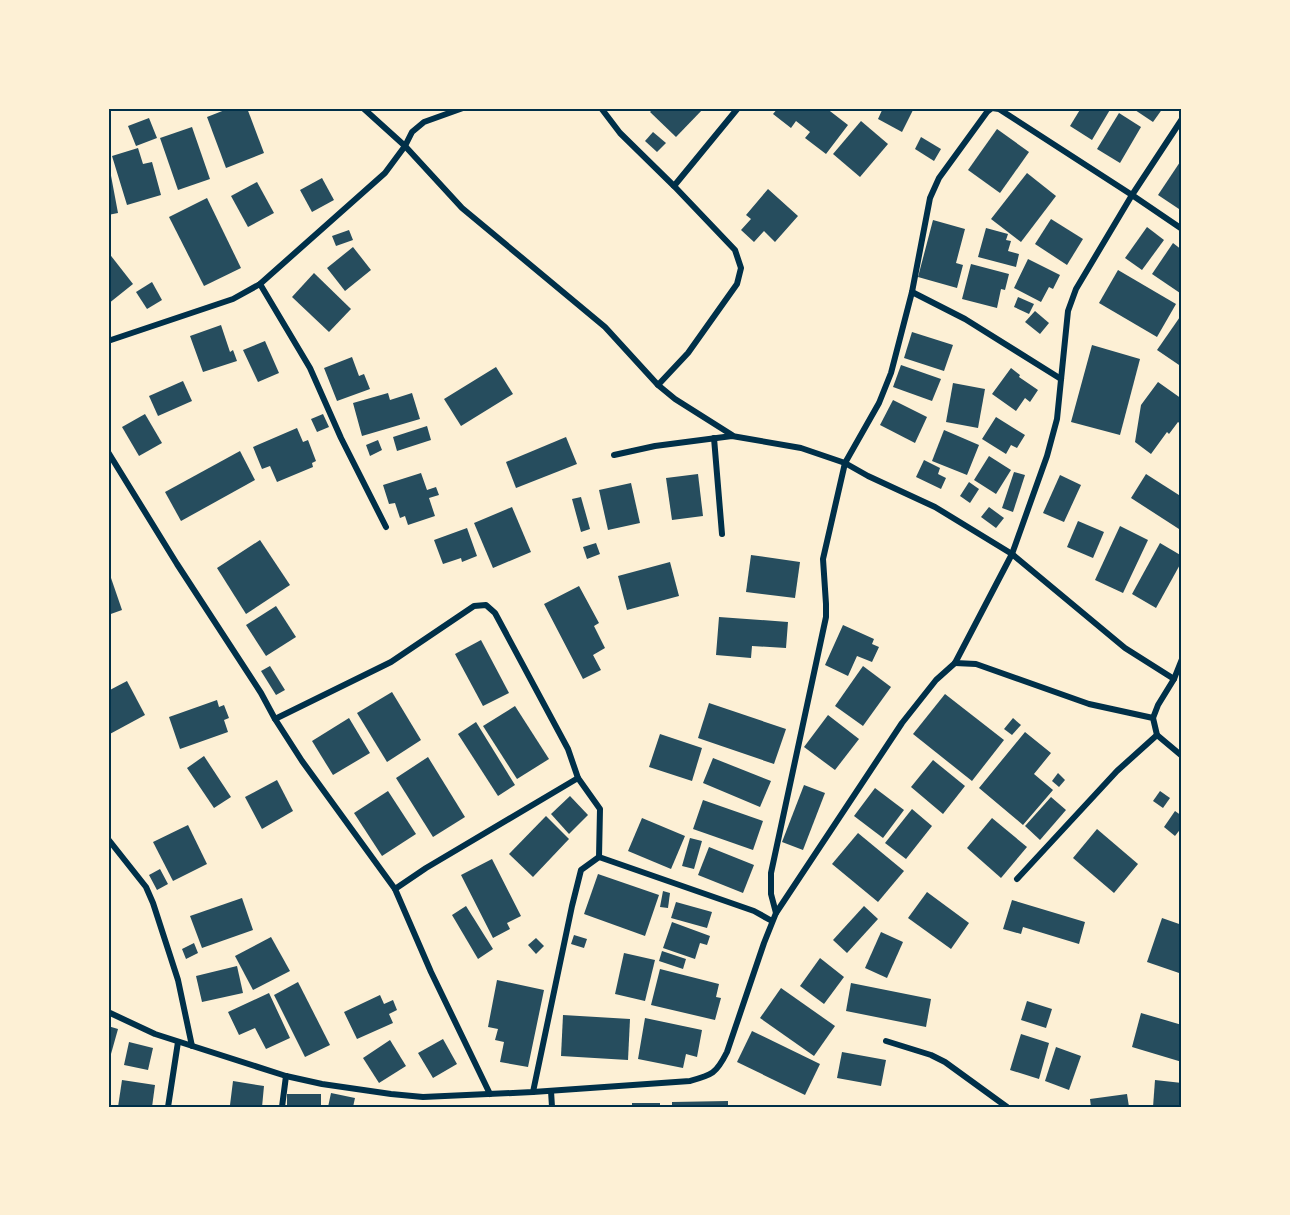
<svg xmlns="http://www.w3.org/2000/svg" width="1290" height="1215" font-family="Montserrat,sans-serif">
<rect width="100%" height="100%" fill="#fdf0d5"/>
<g fill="#264d5e">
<polygon points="230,108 247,108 264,153 226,168 207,117"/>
<polygon points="654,108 704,108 676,137 650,112"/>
<polygon points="778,108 826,108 848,125 826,154 805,138 810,132 796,121 791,128 773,114"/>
<polygon points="883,108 914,108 902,132 878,119"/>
<polygon points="1081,108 1111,108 1092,140 1070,126"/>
<polygon points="1132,108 1163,108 1153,122"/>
<polygon points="1119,113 1141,127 1120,163 1097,149"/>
<polygon points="149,118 157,138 136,146 128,126"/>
<polygon points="861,121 888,144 860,177 833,154"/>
<polygon points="192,127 210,179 178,190 160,138"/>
<polygon points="997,129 1029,152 1000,193 968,170"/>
<polygon points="653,132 666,143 657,152 645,141"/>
<polygon points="921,137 941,149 934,161 915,149"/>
<polygon points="138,148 143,164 152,162 161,195 127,205 112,156"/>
<polygon points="1182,159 1182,211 1158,195"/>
<polygon points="108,165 109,165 118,213 108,215"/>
<polygon points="1027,173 1056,196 1021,242 991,219"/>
<polygon points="322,178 334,200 312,212 300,190"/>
<polygon points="257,182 274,213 248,227 231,196"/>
<polygon points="768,189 798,216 775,242 764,231 754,242 741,230 751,219 746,215"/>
<polygon points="207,198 241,268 204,286 169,217"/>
<polygon points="1051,219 1083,239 1067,265 1035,244"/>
<polygon points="933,220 965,229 956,263 963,265 957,288 918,277"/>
<polygon points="1147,227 1164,240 1142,270 1125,258"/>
<polygon points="986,228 1008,234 1006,240 1011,241 1008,251 1019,254 1016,267 978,257"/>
<polygon points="349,230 353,240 336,246 332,236"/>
<polygon points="1173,243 1182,250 1182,291 1180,293 1152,274"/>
<polygon points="353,247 371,270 345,291 327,268"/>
<polygon points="108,252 133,284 108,304"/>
<polygon points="1028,259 1060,275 1053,289 1049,287 1041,302 1014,288"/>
<polygon points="971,264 1009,274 1005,290 1001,289 997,308 962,299"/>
<polygon points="1118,270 1176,304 1157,337 1099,303"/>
<polygon points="314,273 351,309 329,332 292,297"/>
<polygon points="152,282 162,300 147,309 136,292"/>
<polygon points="1018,297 1034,304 1029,314 1014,307"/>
<polygon points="1035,311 1049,323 1040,334 1025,322"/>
<polygon points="1182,314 1182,367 1157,350"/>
<polygon points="221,325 230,352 233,350 237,361 203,372 190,336"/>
<polygon points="912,332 953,345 944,371 904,358"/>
<polygon points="265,341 279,373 258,382 243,350"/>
<polygon points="1092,345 1140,359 1120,435 1071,422"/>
<polygon points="352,357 359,376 364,374 370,389 337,401 324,368"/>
<polygon points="901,365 941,379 932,401 893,387"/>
<polygon points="496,367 513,394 461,426 444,399"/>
<polygon points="1011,368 1020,375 1019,377 1038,390 1030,402 1025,398 1016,411 992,394"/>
<polygon points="183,381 192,401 158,416 149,396"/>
<polygon points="1158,382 1182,399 1182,425 1178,422 1169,434 1167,432 1151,454 1135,442 1141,405"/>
<polygon points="953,383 985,389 978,428 946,422"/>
<polygon points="388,393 390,400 412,393 420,419 362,436 353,403"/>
<polygon points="893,400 927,417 915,443 880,425"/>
<polygon points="145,414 162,443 139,456 122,427"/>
<polygon points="323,414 329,427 317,432 311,419"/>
<polygon points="996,417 1025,435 1017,448 1011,445 1006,454 982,439"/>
<polygon points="427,426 431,440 397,451 393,437"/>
<polygon points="297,428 303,442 308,440 316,461 312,463 313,467 277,482 270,466 262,469 253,447"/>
<polygon points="944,430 979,445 967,475 932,461"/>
<polygon points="566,437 577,464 516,488 506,462"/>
<polygon points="378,440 382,450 370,456 366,445"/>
<polygon points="240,451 255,480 181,521 165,492"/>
<polygon points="989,456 1011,470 996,494 974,480"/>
<polygon points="924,460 940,468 938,474 946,478 941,489 916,477"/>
<polygon points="1014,472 1025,475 1013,512 1002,508"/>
<polygon points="421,473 427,490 436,487 439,495 429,498 435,516 408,525 405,516 400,518 395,503 389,504 383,485"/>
<polygon points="698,474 703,516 672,520 666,478"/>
<polygon points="1146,474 1182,497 1182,524 1179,529 1131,498"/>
<polygon points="1060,475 1081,485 1064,522 1043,513"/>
<polygon points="969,482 979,489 970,503 960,496"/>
<polygon points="631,483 640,523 608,530 599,490"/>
<polygon points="581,497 590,529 581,532 572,499"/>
<polygon points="512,507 531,552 493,568 474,523"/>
<polygon points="989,507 1004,518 996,528 981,517"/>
<polygon points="1078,521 1104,532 1093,558 1067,547"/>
<polygon points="1120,526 1148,540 1123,593 1095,580"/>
<polygon points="467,528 477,556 462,562 461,558 443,564 434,540"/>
<polygon points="260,540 290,585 246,614 217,568"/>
<polygon points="596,543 600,554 587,559 583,547"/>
<polygon points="1160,543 1182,556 1182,561 1156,608 1132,594"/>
<polygon points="751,555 800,562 795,598 746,592"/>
<polygon points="670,562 679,596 627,610 618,576"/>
<polygon points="110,575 122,610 108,615 108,576"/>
<polygon points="579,586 599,623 594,626 605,648 593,655 601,670 583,679 544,604"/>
<polygon points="276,606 296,637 266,656 246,625"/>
<polygon points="719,617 788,622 786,648 752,646 751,658 716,655"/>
<polygon points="843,625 874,639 872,644 879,647 872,662 857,656 848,676 825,665"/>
<polygon points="481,640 509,693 483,706 455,654"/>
<polygon points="270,666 285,690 276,695 261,671"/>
<polygon points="863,666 891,687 863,726 835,706"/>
<polygon points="127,681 145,715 108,735 108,691"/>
<polygon points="392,692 421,740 387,762 357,713"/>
<polygon points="945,694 1004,740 972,781 913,734"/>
<polygon points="217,700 219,707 224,705 229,718 224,720 228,732 180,749 169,717"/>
<polygon points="709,703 786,729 774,764 698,738"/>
<polygon points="515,706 549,759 517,779 483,726"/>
<polygon points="828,715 859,739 835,770 804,747"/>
<polygon points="349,718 370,753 333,775 312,741"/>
<polygon points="1013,718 1021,725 1012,735 1004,729"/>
<polygon points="476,722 515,785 498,796 458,734"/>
<polygon points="1025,732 1051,753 1034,774 1053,790 1023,825 979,788"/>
<polygon points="660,734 702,748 692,781 649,767"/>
<polygon points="204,756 231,797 214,808 187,768"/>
<polygon points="428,757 465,817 433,837 396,778"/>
<polygon points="713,758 771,781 760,807 703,783"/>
<polygon points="933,760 965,786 943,814 911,787"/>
<polygon points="1058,773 1065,780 1059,787 1052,781"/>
<polygon points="277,780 293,811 262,829 245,797"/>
<polygon points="804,785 825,793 803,850 782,842"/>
<polygon points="875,788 904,810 883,838 854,816"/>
<polygon points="388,791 416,834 382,856 354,813"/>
<polygon points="1160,791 1170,798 1163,808 1153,801"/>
<polygon points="570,796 588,815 569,834 551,814"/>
<polygon points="1051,797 1066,810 1040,840 1025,826"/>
<polygon points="703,800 763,821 753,850 693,829"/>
<polygon points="912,809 932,826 906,859 885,843"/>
<polygon points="1175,811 1182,816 1182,827 1175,836 1164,827"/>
<polygon points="546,816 569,839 533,877 509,854"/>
<polygon points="642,818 685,836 671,869 628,851"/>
<polygon points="992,818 1027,847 1001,878 967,848"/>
<polygon points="188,825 207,864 173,881 153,842"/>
<polygon points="1097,829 1138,864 1114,893 1073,858"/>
<polygon points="858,833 904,871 878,902 832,864"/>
<polygon points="690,838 702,841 694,869 682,866"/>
<polygon points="709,847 754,865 743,893 698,875"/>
<polygon points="492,859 521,916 507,923 510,929 493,938 461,875"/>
<polygon points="160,869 168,884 157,890 149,875"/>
<polygon points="598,874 659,895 645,936 584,914"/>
<polygon points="663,891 670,893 668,908 660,907"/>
<polygon points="927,892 969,923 951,949 908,918"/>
<polygon points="242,898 253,930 202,948 190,916"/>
<polygon points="1012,900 1085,922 1079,944 1023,927 1021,934 1003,929"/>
<polygon points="676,902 712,912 707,928 671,918"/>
<polygon points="466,906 493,949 478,959 452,915"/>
<polygon points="864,906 878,919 847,953 833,940"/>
<polygon points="1162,918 1182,925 1182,974 1147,962"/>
<polygon points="672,922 710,936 707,945 700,943 695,959 663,948"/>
<polygon points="881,932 903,942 887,978 865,968"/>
<polygon points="574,935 587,939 584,948 571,944"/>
<polygon points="271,937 290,971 253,990 235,956"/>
<polygon points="536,938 544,946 536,954 528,945"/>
<polygon points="194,943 198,953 186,959 182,949"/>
<polygon points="662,951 686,959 683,969 659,961"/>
<polygon points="624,953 655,960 645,1001 615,994"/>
<polygon points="820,958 844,977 824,1004 800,986"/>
<polygon points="237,966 243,993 202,1002 196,976"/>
<polygon points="660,969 719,984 716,997 721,998 715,1020 651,1005"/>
<polygon points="497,980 544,990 528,1067 500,1062 504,1042 495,1040 498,1029 488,1027"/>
<polygon points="298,982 330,1045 305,1057 274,995"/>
<polygon points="851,983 931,999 926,1027 846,1011"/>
<polygon points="781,988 835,1026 814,1056 760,1018"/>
<polygon points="269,993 290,1038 266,1049 255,1028 239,1035 228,1012"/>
<polygon points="380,995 384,1004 393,1000 397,1010 389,1014 393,1023 357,1039 344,1012"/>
<polygon points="1027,1001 1052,1009 1046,1028 1021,1020"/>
<polygon points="1141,1013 1182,1025 1182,1062 1132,1047"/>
<polygon points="563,1015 630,1019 628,1060 561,1056"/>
<polygon points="645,1018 702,1030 697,1057 686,1054 683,1068 638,1059"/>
<polygon points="108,1026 118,1029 109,1061 108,1061"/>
<polygon points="752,1031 820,1064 805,1095 737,1062"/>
<polygon points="1021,1034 1049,1043 1039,1079 1010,1070"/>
<polygon points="443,1039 457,1064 433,1078 418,1053"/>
<polygon points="390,1040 406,1066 379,1083 363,1058"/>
<polygon points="129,1042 153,1048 148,1070 124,1065"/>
<polygon points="1056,1047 1081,1056 1069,1090 1045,1081"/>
<polygon points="842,1052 886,1060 881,1086 837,1078"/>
<polygon points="122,1080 155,1085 152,1107 118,1107"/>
<polygon points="1155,1080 1182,1083 1182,1107 1153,1107"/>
<polygon points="233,1081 264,1086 262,1107 230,1105"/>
<polygon points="331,1093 355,1098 353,1107 328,1107"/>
<rect x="287" y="1094" width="34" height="13"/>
<polygon points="1127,1094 1129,1107 1091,1107 1090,1099"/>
<polygon points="728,1101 728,1107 672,1107 672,1102"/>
<rect x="632" y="1103" width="28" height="4"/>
</g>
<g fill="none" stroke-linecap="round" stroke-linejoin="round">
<g stroke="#003049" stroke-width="6">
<polyline points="363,108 405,146 462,208 605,327 658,385"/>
<polyline points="601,108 620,133 674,186 735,250 741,268 737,284 688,353 658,385 675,399 732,435"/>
<polyline points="674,186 738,108"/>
<polyline points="260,284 310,368 341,438 386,527"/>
<polyline points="912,292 965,319 1061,379"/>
<polyline points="108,341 233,299 260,284 385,173 405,146 412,132 424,122 463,108"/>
<polyline points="714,438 722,534"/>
<polyline points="108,452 177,564 261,693 275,719 302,761 395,889"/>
<polyline points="614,455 655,446 732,436 801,448 845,463 868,476 935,507 1012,554 1125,648 1174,679"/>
<polyline points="955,663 976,664 1089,704 1153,718 1157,735 1182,756"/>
<polyline points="1153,718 1158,705 1174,679 1182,659"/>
<polyline points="275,719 391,662 474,606 486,605 495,613 568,749 578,778 600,809 599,857 581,870 572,906 533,1092"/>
<polyline points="108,839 146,887 153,903 178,980 192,1046"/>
<polyline points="599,857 754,911 772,921"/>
<polyline points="1017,879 1117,771 1157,735"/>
<polyline points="776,913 771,894 771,873 826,617 826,604 823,559 845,463 879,403 891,373 912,292 930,198 939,178 987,112 992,108 999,109 1132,195 1182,229"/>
<path d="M108,1012L155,1034L286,1076L322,1084L391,1094L423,1097L533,1092L690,1081C712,1075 716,1074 727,1052L764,943L776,913L902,723L936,680L955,663L1012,554L1047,456L1057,419L1068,311L1076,289L1132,195L1182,119"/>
<polyline points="886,1041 931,1055 945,1062 1007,1107"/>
<polyline points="551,1091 552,1107"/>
<polyline points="490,1094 431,972 395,889 426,868 578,778"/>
<polyline points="168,1107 178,1042"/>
<polyline points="282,1107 286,1076"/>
</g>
</g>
<rect width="1290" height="1215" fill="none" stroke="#fdf0d5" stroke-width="219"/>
<rect x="110" y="110" width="1070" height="996" fill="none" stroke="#003049" stroke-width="2"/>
</svg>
